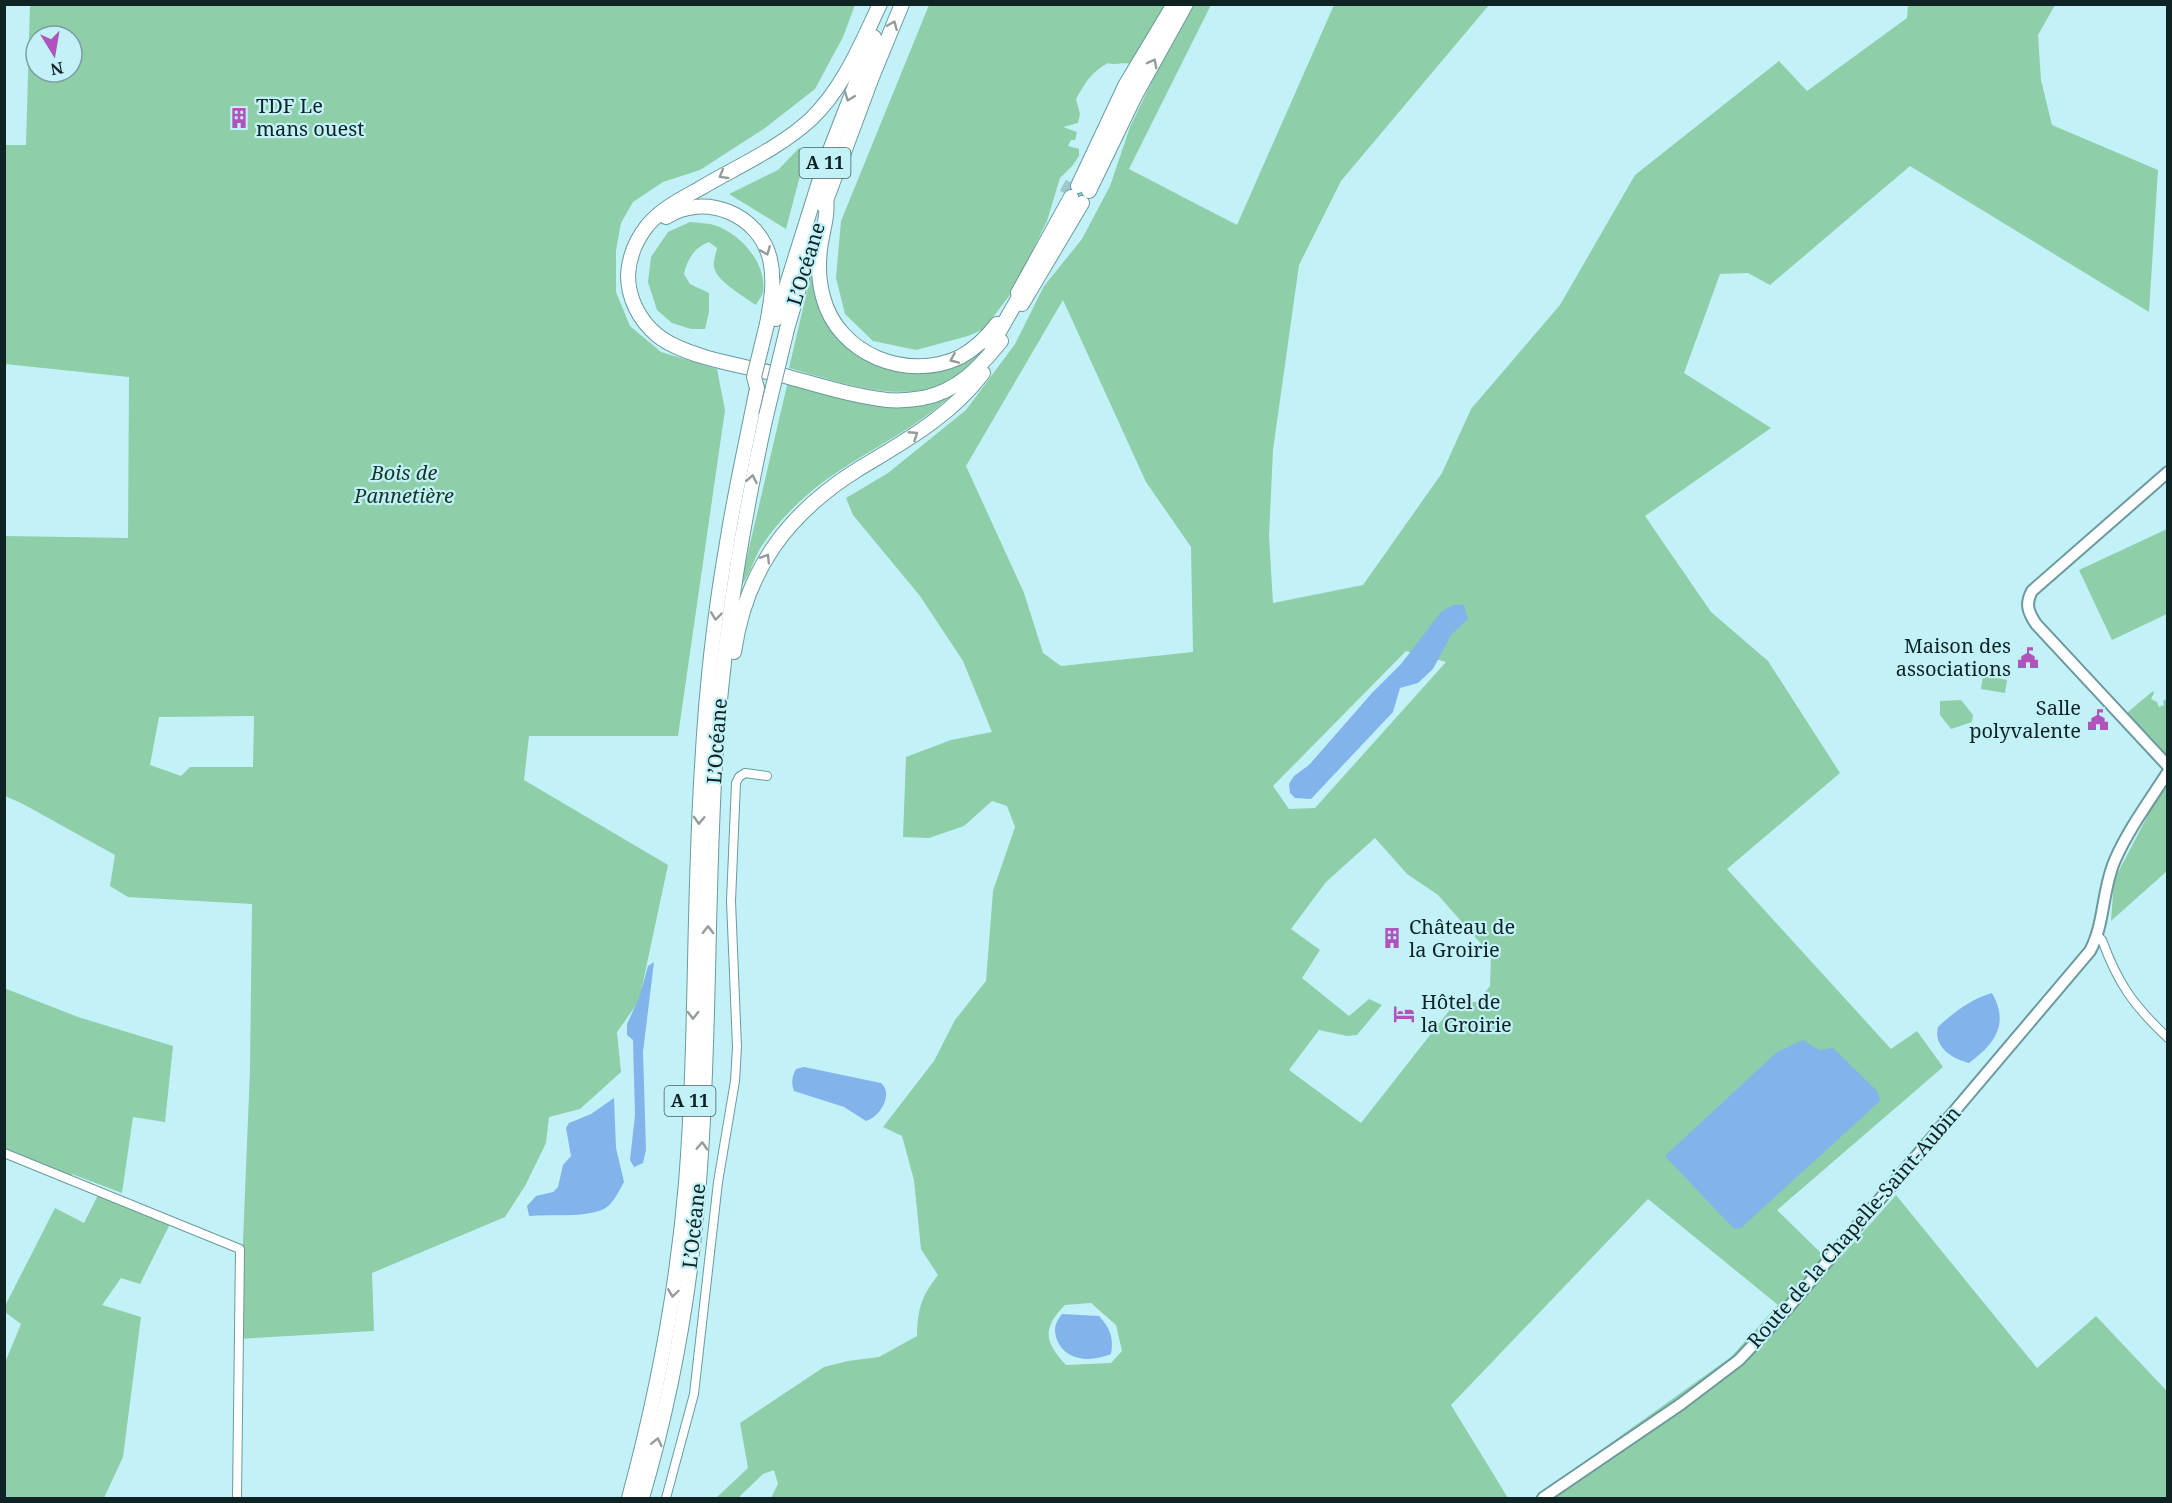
<svg xmlns="http://www.w3.org/2000/svg" width="2172" height="1503" font-family="'Noto Serif',serif">
<rect width="100%" height="100%" fill="#c2f2f8"/>
<g fill="#8ecea8" fill-rule="evenodd">
<path d="M30,5H855L843,37L815,89L765,128L700,170L663,182L633,202L621,223L616,250V292L630,326L661,352L717,369L725,410L678,736H529L524,780L668,865L639,1001L617,1032L621,1072L580,1109L549,1117L546,1143L525,1186L505,1217L372,1273L374,1331L239,1339L250,1070L252,904L128,897L110,886L115,855L23,804L5,796V536L128,538L129,377L5,364V145H26ZM36,36H72V72H36ZM254,716L253,767H190L181,776L150,765L159,717Z"/>
<path d="M929,5H1171L1133,65C1124,61 1117,66 1108,63C1091,72 1085,83 1076,99L1080,114L1078,123L1063,127L1077,132L1075,140H1071L1068,146L1079,149V156L1073,165L1060,178L1047,221L1012,292L984,329L968,336L916,350L873,341L845,314L836,278L841,221Z"/>
<path d="M1194,5H1211L1129,169L1237,225L1334,5H1489L1341,181L1299,265L1273,450L1269,536L1273,603L1363,585L1442,473L1471,409L1560,305L1635,175L1779,61L1807,91L1907,18L1908,5H2055L2038,35L2041,80L2052,125L2158,170L2149,312L1910,166L1770,285L1748,273L1720,274L1684,373L1771,428L1645,516L1711,612L1768,661L1840,773L1727,869L1891,1049L1917,1031L1943,1067L1777,1210L1823,1255L1840,1258L1896,1195L2037,1368L2096,1316L2165,1389L2168,1395L2167,1498H1534L1731,1357L1778,1305L1648,1199L1451,1405L1508,1498H771L778,1484L774,1470L763,1474L738,1498H716L748,1468L740,1423L824,1367L848,1361L879,1357L917,1336C918,1308 921,1297 938,1275L921,1249L914,1180L902,1136L883,1127L934,1061L955,1020L986,981L993,891L1015,827L1007,806L992,801L964,826L929,838L903,837L906,757L951,740L992,732L963,661L920,596L853,515L846,498L888,473L966,410L1015,344L1044,286L1082,239L1110,186L1130,127L1158,69ZM1063,300L1146,482L1191,547L1193,652L1061,666L1043,653L1024,593L966,466ZM1406,651L1446,662L1315,808L1289,809L1273,786ZM1375,838L1407,874L1438,895L1491,955L1490,986L1477,1002H1456L1361,1123L1289,1070L1319,1030L1347,1036L1357,1035L1382,1005L1369,999L1349,1016L1302,978L1320,950L1291,929L1326,882ZM1091,1303L1116,1325L1122,1351L1111,1363L1066,1365C1044,1342 1042,1328 1065,1305Z"/>
<polygon points="799,148 806,153 786,229 729,194 778,170"/>
<path d="M690,222C697,223 707,223 714,225C740,233 767,263 763,292C762,296 758,301 756,305C745,297 716,281 714,267C713,261 716,254 717,248L709,242C695,247 687,259 684,274L690,284L709,293V312L705,329H691L672,323L657,310L648,282L651,257L668,232Z"/>
<path d="M812,270L814,288L837,333L917,371L995,332C990,341 984,351 977,359C926,416 851,385 789,368Z"/>
<path d="M788,381L861,400L957,390C913,434 853,455 807,495C790,510 773,528 761,547C753,560 750,576 740,587Z"/>
<polygon points="2167,529 2167,614 2112,640 2079,570"/>
<polygon points="1983,675 2007,680 2005,693 1981,689"/>
<polygon points="2153,691 2154,693 2151,699 2157,702 2159,707 2164,705 2163,701 2167,699 2167,754 2164,755 2127,717 2128,712"/>
<polygon points="1961,700 1973,715 1972,722 1951,729 1940,715 1940,701"/>
<polygon points="2167,779 2167,871 2111,921 2114,880"/>
<polygon points="4,988 78,1017 173,1046 165,1122 133,1117 122,1193 72,1174 69,1181 5,1154"/>
<polygon points="99,1193 170,1224 140,1284 121,1278 102,1305 141,1317 123,1457 104,1498 5,1498 4,1365 21,1324 5,1312 5,1306 55,1208 84,1223"/>
</g>
<g fill="#82b3eb">
<polygon points="1454,605 1464,605 1468,619 1451,635 1433,669 1418,683 1400,688 1393,712 1311,799 1295,798 1290,793 1289,784 1294,776 1309,765 1372,693 1401,664 1442,611"/>
<polygon points="654,962 643,1052 646,1150 643,1163 634,1167 630,1160 635,1115 633,1040 627,1035 627,1024 639,998 648,966"/>
<path d="M1992,993C2010,1025 1994,1044 1969,1063C1952,1059 1933,1047 1938,1027C1954,1012 1971,999 1992,993Z"/>
<polygon points="1803,1040 1819,1050 1833,1048 1877,1091 1880,1101 1741,1228 1734,1229 1665,1156 1777,1052"/>
<path d="M804,1067L881,1083C894,1094 880,1117 866,1121L844,1107L794,1091C791,1082 792,1077 796,1069Z"/>
<path d="M614,1098L616,1148L624,1182C619,1191 613,1204 604,1209C585,1218 551,1214 529,1216L527,1206L536,1196L553,1192L558,1187L563,1165L571,1156L566,1128L569,1123L591,1114Z"/>
<path d="M1062,1314L1099,1316C1110,1328 1114,1338 1111,1354C1092,1362 1066,1362 1057,1340C1053,1329 1055,1323 1062,1314Z"/>
</g>
<g fill="none" stroke-linecap="round" stroke-linejoin="round">
<g stroke="#9ec8ce" stroke-width="14" stroke-dasharray="14 7" stroke-linecap="butt">
<polyline points="1066,194 1072,183"/>
<polyline points="1077,200 1083,189"/>
</g>
<defs>
<g id="street">
<path d="M2098,936L2102,940C2118,984 2134,1006 2168,1038"/>
<polyline points="4,1153 240,1249 237,1498"/>
<polyline points="666,1498 694,1394 718,1182 735,1081 737,1047 731,901 736,783 739,777 745,773 767,776"/>
</g>
<g id="secondary">
<path d="M2168,472L2032,591C2025,604 2028,612 2036,624L2168,766"/>
<path d="M1543,1498L1681,1404L1739,1360L1787,1309L2090,951C2105,923 2102,889 2115,860C2128,830 2150,800 2168,772"/>
</g>
<g id="highway">
<path d="M880,4C861,44 843,89 810,120C778,149 736,167 699,189C681,199 661,209 647,226C636,240 629,257 628,275C628,298 639,320 657,335C685,358 749,367 785,376C818,385 852,396 887,400C899,401 911,400 923,398C958,391 979,368 1001,341"/>
<polyline points="1078,186 1126,84 1174,4"/>
<polyline points="1089,191 1136,94 1186,4"/>
<path d="M826,197C828,214 824,226 821,242C818,261 818,279 823,297C838,355 908,382 960,357C975,349 987,337 997,324"/>
<polyline points="824,206 872,77 902,4"/>
<path d="M666,217C705,192 759,214 770,259C775,281 771,302 767,324"/>
<polyline points="1018,293 1071,197"/>
<polyline points="1022,304 1082,203"/>
<polyline points="776,319 825,163 874,37"/>
<polyline points="787,329 815,233"/>
<polyline points="991,346 1019,297 1022,287"/>
<path d="M734,652C746,570 787,514 857,470C903,442 950,417 983,373"/>
<path d="M629,1498C657,1395 677,1290 686,1183C697,1045 693,905 702,767C706,692 714,617 727,543C735,491 747,440 757,388"/>
<path d="M642,1498C675,1386 694,1269 701,1153C710,1018 707,882 716,747C724,636 742,525 766,416"/>
</g>
</defs>
<use href="#street" stroke="#6b999e" stroke-width="10"/>
<use href="#secondary" stroke="#6b999e" stroke-width="14"/>
<use href="#highway" stroke="#6b999e" stroke-width="16"/>
<use href="#street" stroke="#fff" stroke-width="8"/>
<use href="#secondary" stroke="#fff" stroke-width="10"/>
<use href="#highway" stroke="#fff" stroke-width="14"/>
<defs>
<g id="highway-bridge">
<polyline points="757,388 754,377 767,324"/>
<polyline points="766,416 787,329"/>
</g>
</defs>
<use href="#highway-bridge" stroke="#6b999e" stroke-width="16" stroke-linecap="butt"/>
<use href="#highway-bridge" stroke="#fff" stroke-width="14"/>
</g>
<defs><path id="oneway-chevron" d="M-2-3.5L2.5 0L-2 3.5" fill="none" stroke-width="1.6" stroke-linecap="round" stroke-linejoin="round" transform="scale(1.5)"/></defs>
<g stroke="#939c9c">
<use href="#oneway-chevron" transform="translate(893 25) rotate(-67)"/>
<use href="#oneway-chevron" transform="translate(1153 63) rotate(-62)"/>
<use href="#oneway-chevron" transform="translate(849 97) rotate(111)"/>
<use href="#oneway-chevron" transform="translate(723 175) rotate(150)"/>
<use href="#oneway-chevron" transform="translate(766 251) rotate(68)"/>
<use href="#oneway-chevron" transform="translate(954 359) rotate(157)"/>
<use href="#oneway-chevron" transform="translate(914 435) rotate(-33)"/>
<use href="#oneway-chevron" transform="translate(752 479) rotate(-79)"/>
<use href="#oneway-chevron" transform="translate(766 558) rotate(-58)"/>
<use href="#oneway-chevron" transform="translate(716 616) rotate(97)"/>
<use href="#oneway-chevron" transform="translate(699 820) rotate(92)"/>
<use href="#oneway-chevron" transform="translate(708 930) rotate(-89)"/>
<use href="#oneway-chevron" transform="translate(693 1015) rotate(91)"/>
<use href="#oneway-chevron" transform="translate(702 1146) rotate(-87)"/>
<use href="#oneway-chevron" transform="translate(673 1293) rotate(98)"/>
<use href="#oneway-chevron" transform="translate(657 1442) rotate(-77)"/>
</g>
<defs>
<symbol id="building-bare" viewBox="-9 -9 18 18"><path d="M-4-6H4V6H1V3H-1V6H-4ZM-2.5-4.3h1.7v1.8h-1.7ZM.8-4.3h1.7v1.8H.8ZM-2.5-1h1.7V.8h-1.7ZM.8-1h1.7V.8H.8Z" fill="#b153bd" stroke="#c2f2f8" stroke-width="2.5" paint-order="stroke"/></symbol>
<symbol id="civic-bare" viewBox="-9 -9 18 18"><path d="M-.6-6.5H3V-4.5H.6V-3L4-1V1h2V6H-6V1h2V-1L-.6-3ZM-1.2 2.5V6h2.4V2.5Z" fill="#b153bd" stroke="#c2f2f8" stroke-width="2.5" paint-order="stroke"/></symbol>
<symbol id="hotel-bare" viewBox="-9 -9 18 18"><path d="M-6-4.5h1.5V1H6V5H4.5V3h-9V5H-6ZM-4 0a1.8 1.8 0 1 1 3.6 0ZM.5 0V-2.5h3Q6-2.5 6 0Z" fill="#b153bd" stroke="#c2f2f8" stroke-width="2.5" paint-order="stroke"/></symbol>
</defs>
<g fill-rule="evenodd">
<use href="#building-bare" x="224" y="103" width="30" height="30"/>
<use href="#civic-bare" x="2013" y="643" width="30" height="30"/>
<use href="#civic-bare" x="2083" y="705" width="30" height="30"/>
<use href="#building-bare" x="1377" y="923" width="30" height="30"/>
<use href="#hotel-bare" x="1389" y="999" width="30" height="30"/>
</g>
<g text-anchor="middle" stroke-width="4.5" stroke-linejoin="round" paint-order="stroke">
<g fill="#c2f2f8" stroke="#456064" stroke-width="1.5">
<rect x="799.5" y="148" width="51" height="30" rx="4.5"/>
<rect x="664.5" y="1086" width="51" height="30" rx="4.5"/>
</g>
<g font-size="18" font-weight="bold" fill="#0f2224">
<text x="825" y="169">A 11</text>
<text x="690" y="1107">A 11</text>
</g>
<g font-size="20" fill="#0f2224" stroke="#c2f2f8" text-anchor="start">
<text x="256" y="113">TDF Le<tspan x="256" dy="23">mans ouest</tspan></text>
<text x="2011" y="653" text-anchor="end">Maison des<tspan x="2011" dy="23">associations</tspan></text>
<text x="2081" y="715" text-anchor="end">Salle<tspan x="2081" dy="23">polyvalente</tspan></text>
<text x="1409" y="934">Château de<tspan x="1409" dy="23">la Groirie</tspan></text>
<text x="1421" y="1009">Hôtel de<tspan x="1421" dy="23">la Groirie</tspan></text>
</g>
<g font-size="20" fill="#0f2224" stroke="#c2f2f8">
<text transform="translate(806 264) rotate(-73)" y="7">L’Océane</text>
<text transform="translate(717 741) rotate(-86)" y="7">L’Océane</text>
<text transform="translate(694 1226) rotate(-84)" y="7">L’Océane</text>
<text transform="translate(1854 1227) rotate(-49)" y="7">Route de la Chapelle-Saint-Aubin</text>
</g>
<g font-size="20" font-style="italic" fill="#153625" stroke="#c2f2f8">
<text x="404" y="480">Bois de<tspan x="404" dy="23">Pannetière</tspan></text>
</g>
</g>
<rect width="2172" height="1503" fill="none" stroke="#0f2224" stroke-width="12"/>
<g transform="translate(54 54) rotate(169)"><circle r="28" fill="#c2f2f8" stroke="#7a9fa3" stroke-width="1.5"/>
<path d="M0-4.5L10 22L0 15L-10 22Z" fill="#b153bd"/>
<text y="-9" font-size="16" font-weight="bold" text-anchor="middle" fill="#0f2224">N</text>
</g>
</svg>
